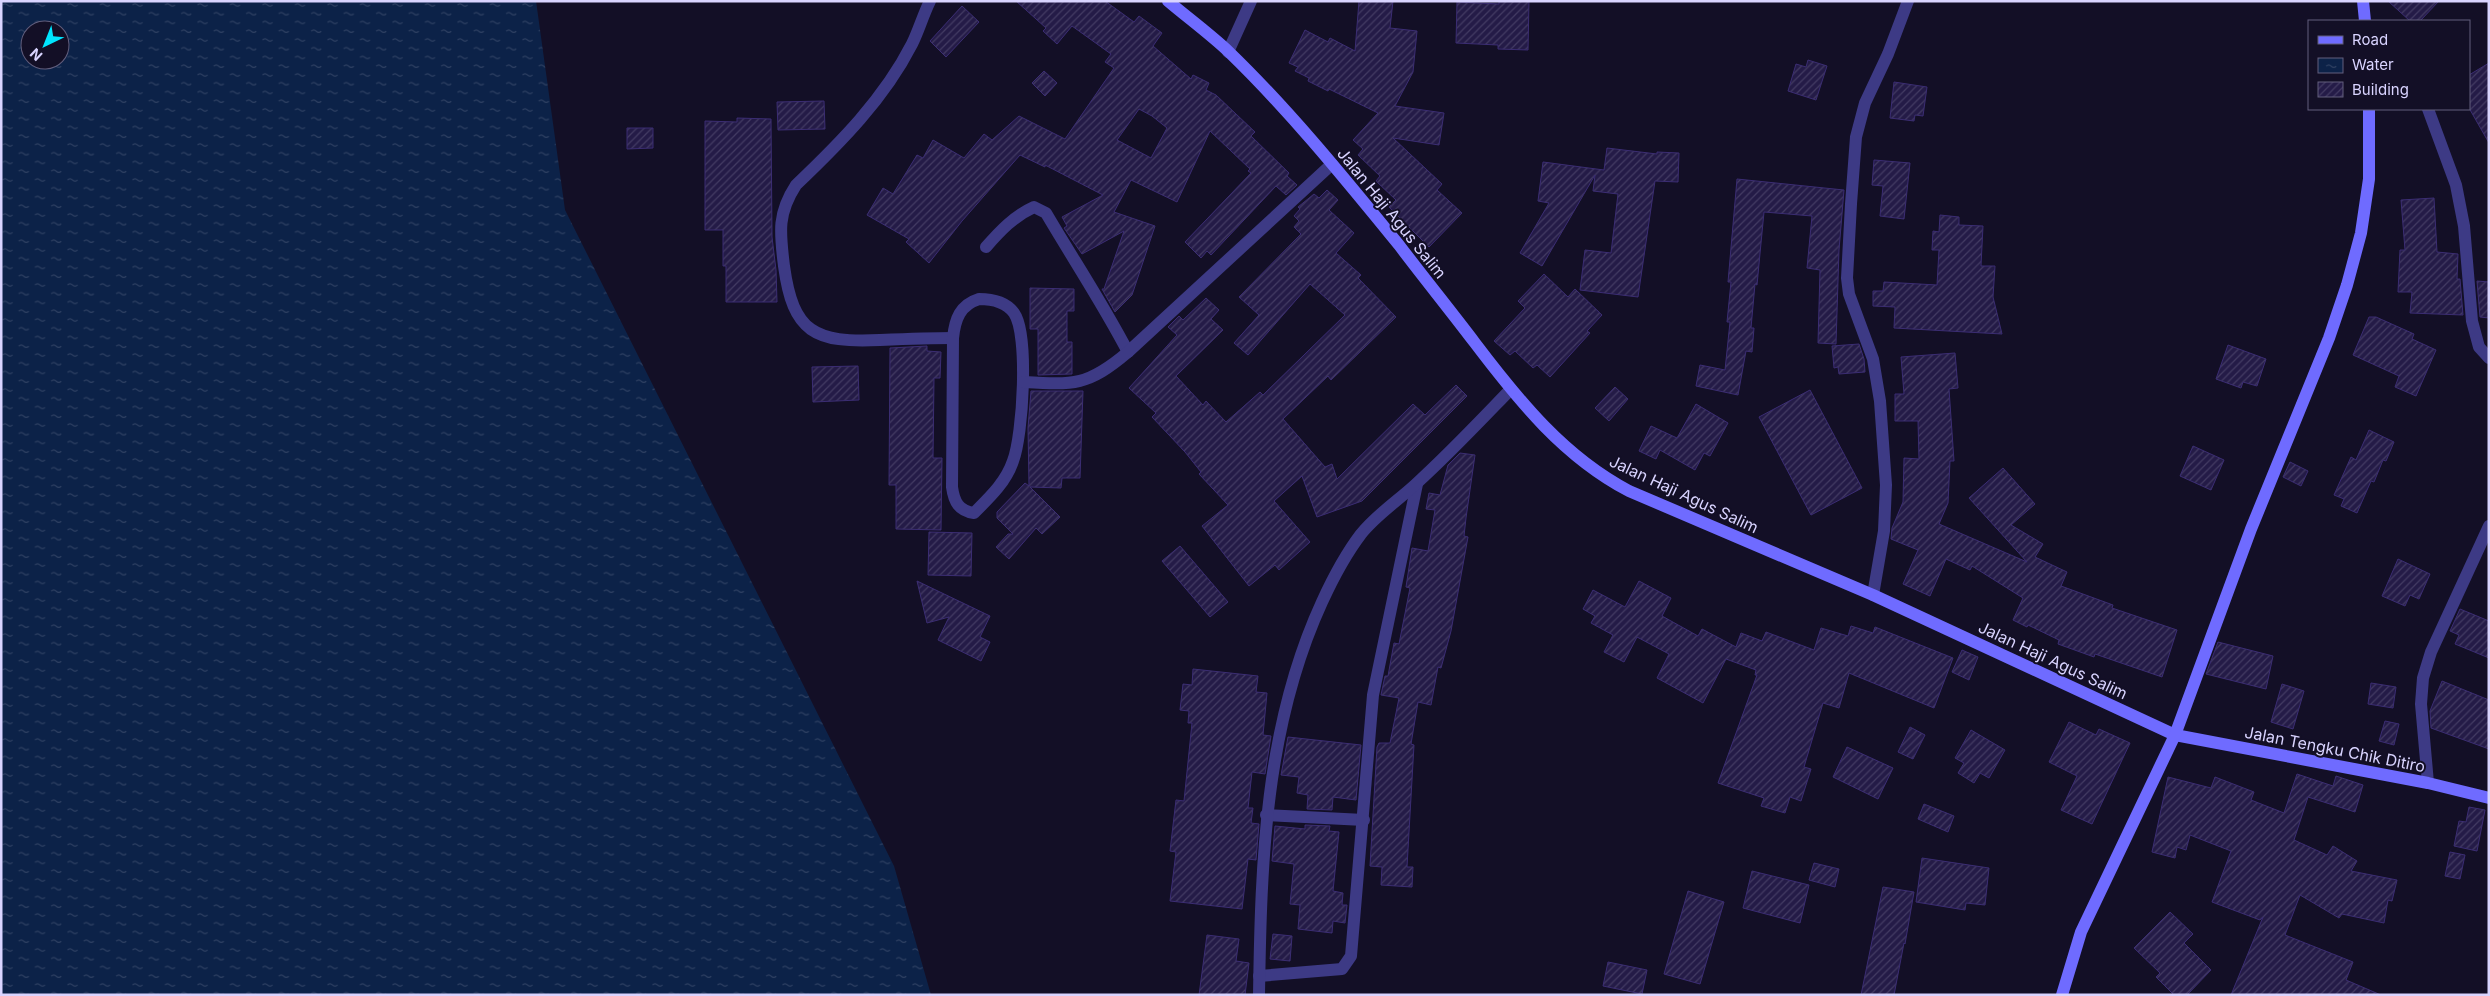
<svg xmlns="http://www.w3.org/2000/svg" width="2490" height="996" font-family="Inter,sans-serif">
<defs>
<pattern id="water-ripples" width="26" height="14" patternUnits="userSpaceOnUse" patternTransform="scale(1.25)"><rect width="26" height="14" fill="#0c2248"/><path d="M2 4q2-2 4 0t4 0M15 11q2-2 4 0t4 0" fill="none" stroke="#2f4163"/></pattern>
<pattern id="building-hatch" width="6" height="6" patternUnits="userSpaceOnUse" patternTransform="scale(1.25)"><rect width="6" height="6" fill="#241b47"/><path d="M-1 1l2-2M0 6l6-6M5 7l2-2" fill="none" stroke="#433b63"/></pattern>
</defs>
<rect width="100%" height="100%" fill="#130f26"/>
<path fill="url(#water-ripples)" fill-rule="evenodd" d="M1,1H536L565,210L894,866L931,995H1ZM30,30H60V60H30Z"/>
<g fill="url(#building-hatch)" stroke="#3b2d73" fill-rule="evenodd">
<path d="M1016,1H1105L1134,22L1139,16L1162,33L1153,46L1191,79L1193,75L1209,83L1206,90L1216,95L1255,132L1251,136L1289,173L1287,176L1297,185L1286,195L1276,186L1211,255L1207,251L1201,258L1185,242L1251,173L1248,171L1250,169L1210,131L1177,202L1131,180L1114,212L1155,226L1132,295L1115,312L1102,289H1104L1124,231L1082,254L1064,228L1067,226L1062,217L1103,195L1045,165V167L1020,155L962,221L929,263L906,242L909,239L867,215L883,188L893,194L917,155L923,158L933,140L964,158L984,134L992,140L1019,116L1065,139L1114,68L1105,62L1111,54L1072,26L1057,44L1043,31L1046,28ZM1139,109L1152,116L1167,128L1151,158L1117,140Z"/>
<polygon points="1359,1 1393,1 1390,28 1417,31 1413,72 1395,106 1444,113 1439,145 1393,138 1442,184 1437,190 1462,213 1429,247 1389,207 1396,200 1376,181 1380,176 1358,155 1363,149 1353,140 1378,113 1329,89 1328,91 1308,81 1309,78 1295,71 1298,67 1289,63 1305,30 1328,42 1330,38 1355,51"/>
<polygon points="1499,1 1529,1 1528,50 1498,49 1498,45 1456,43 1457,2 1499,4"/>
<polygon points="2388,1 2439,1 2420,21 2410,21"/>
<polygon points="962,6 979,22 946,57 930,41"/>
<polygon points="1808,60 1827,66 1816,100 1788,91 1796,64 1806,67"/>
<polygon points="2489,63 2489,143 2469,108 2469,75"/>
<polygon points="1044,71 1057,83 1045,96 1032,83"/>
<polygon points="1894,82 1927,87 1923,116 1915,115 1914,121 1890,118"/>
<polygon points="824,101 825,129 778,130 777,102"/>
<polygon points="737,118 771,119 772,237 776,270 777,302 726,302 726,266 723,266 723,230 705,230 705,121 737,122"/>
<polygon points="627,128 653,128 653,148 627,149"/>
<polygon points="1607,148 1657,154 1657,152 1679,153 1678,182 1655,181 1638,297 1580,290 1585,250 1611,253 1618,194 1593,191 1595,175 1542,266 1520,253 1549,203 1538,201 1543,162 1604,170"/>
<polygon points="1874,160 1910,163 1904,219 1880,216 1883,186 1872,185"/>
<polygon points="1737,179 1844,190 1839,250 1836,344 1818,343 1820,270 1807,268 1812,216 1764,212 1757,285 1755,284 1751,328 1754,328 1752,352 1746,351 1738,395 1696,386 1700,365 1725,370 1730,322 1727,322 1731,282 1728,282"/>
<polygon points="1327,190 1338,200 1329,210 1354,233 1336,253 1361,275 1358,278 1396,317 1331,380 1328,376 1283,419 1325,467 1332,464 1337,479 1413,404 1425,415 1456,385 1467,396 1362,501 1317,517 1302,476 1274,501 1310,542 1279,570 1275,565 1249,586 1202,526 1228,505 1199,474 1201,472 1185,452 1152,417 1156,413 1129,388 1177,335 1168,327 1179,316 1183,320 1206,298 1219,310 1211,319 1223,330 1176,376 1203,405 1206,401 1226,422 1260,392 1263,395 1345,315 1310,284 1248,355 1234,343 1259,315 1239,297 1301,234 1294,227 1299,221 1294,216 1300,209 1298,207 1314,194 1319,198"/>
<polygon points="2434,198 2437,252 2458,254 2457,279 2460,279 2463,315 2410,313 2412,292 2398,292 2400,250 2405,250 2401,200"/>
<polygon points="1940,215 1959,217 1959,225 1983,226 1981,266 1995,266 1993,297 2002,334 1894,328 1895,307 1873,306 1873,291 1883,291 1884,282 1937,285 1939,250 1932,250 1933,231 1939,232"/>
<polygon points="1544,274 1568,297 1575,289 1602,315 1587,331 1590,333 1550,377 1537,365 1533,368 1515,351 1510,355 1494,341 1525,308 1518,301"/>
<polygon points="2477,281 2489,282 2489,318 2480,317"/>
<polygon points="1030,288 1074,289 1074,311 1067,311 1067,342 1072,342 1072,374 1038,375 1038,329 1030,329"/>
<polygon points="2369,317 2376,317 2414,334 2412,339 2436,350 2416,396 2395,387 2399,376 2353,355"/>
<polygon points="1859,344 1864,359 1865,372 1839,374 1838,367 1834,368 1832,346"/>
<polygon points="2228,345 2266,359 2257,386 2243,382 2241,388 2216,379"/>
<polygon points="927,346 927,351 941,352 940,378 934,378 933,458 942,458 941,530 896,529 896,485 889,485 890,348"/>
<polygon points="1955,353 1958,388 1949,389 1954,461 1950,461 1948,503 1939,524 2027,562 1969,498 2003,468 2035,504 2011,525 2043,544 2035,557 2067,572 2061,586 2113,605 2112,608 2177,630 2162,677 2095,654 2094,657 2058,644 2059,640 2028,625 2027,627 2013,620 2023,598 1972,566 1970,570 1946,559 1930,596 1903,584 1918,550 1891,539 1892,528 1903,502 1904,458 1919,459 1918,421 1895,421 1895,394 1904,394 1901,357"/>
<polygon points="858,366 859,400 813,402 812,367"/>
<polygon points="1615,387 1628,399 1609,421 1595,408"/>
<polygon points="1810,390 1862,488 1811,515 1759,417"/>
<polygon points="1031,391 1083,391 1080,478 1062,478 1061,488 1030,487 1060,517 1042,534 1036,528 1009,559 996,547 1008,534 1013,534 997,518 997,512 1025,483 1029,486 1028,428"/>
<polygon points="1696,404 1728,423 1710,456 1704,453 1695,470 1660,450 1656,459 1639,451 1651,426 1677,438"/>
<polygon points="2369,430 2394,442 2386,461 2383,460 2374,482 2371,481 2357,513 2341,506 2344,499 2334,495 2351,457 2356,460"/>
<polygon points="2193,446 2224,460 2211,490 2180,476"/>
<polygon points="1460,453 1475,455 1466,518 1464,536 1468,537 1451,631 1441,668 1438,667 1431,705 1418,702 1411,744 1414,745 1407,867 1413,867 1412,887 1381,885 1382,867 1370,866 1377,747 1379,743 1390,743 1399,698 1381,695 1385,676 1388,676 1394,643 1399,644 1410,588 1406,587 1412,548 1428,551 1435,510 1426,509 1429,493 1440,495 1448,465"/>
<polygon points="2290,462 2308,471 2301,486 2283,477"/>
<polygon points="929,532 972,533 971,576 928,575"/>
<polygon points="1180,546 1228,602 1210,617 1162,561"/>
<polygon points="2398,559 2430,574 2419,599 2410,595 2405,606 2382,596"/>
<polygon points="917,581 990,616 980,637 990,642 981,661 938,640 949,617 927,623"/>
<polygon points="1639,581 1671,598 1662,616 1698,636 1702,629 1736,647 1741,633 1762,641 1766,632 1814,650 1821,628 1848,636 1851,626 1873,633 1875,627 1953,658 1934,708 1849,673 1839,708 1823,703 1804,767 1811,769 1801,801 1790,797 1785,813 1761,806 1764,798 1718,783 1757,675 1755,675 1756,670 1726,659 1703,703 1657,678 1669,654 1637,637 1624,662 1604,652 1613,635 1591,623 1595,616 1583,609 1593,590 1625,607"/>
<polygon points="2460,609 2489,621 2489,658 2455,644 2459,635 2450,631"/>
<polygon points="2218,642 2273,656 2266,689 2206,674"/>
<polygon points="1962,650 1978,657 1969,680 1952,672"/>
<polygon points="1193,669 1258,676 1256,692 1267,693 1263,735 1271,736 1265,774 1252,772 1248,808 1253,808 1251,823 1259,824 1256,860 1248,859 1242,909 1170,901 1176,852 1170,851 1176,800 1184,801 1192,723 1188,723 1189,711 1180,710 1183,684 1192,685"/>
<polygon points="2442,681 2489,700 2489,749 2431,728 2430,711"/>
<polygon points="2371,683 2396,687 2393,708 2368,704"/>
<polygon points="2282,684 2304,691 2293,729 2271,722"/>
<polygon points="2385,721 2399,724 2394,745 2379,741"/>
<polygon points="2069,722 2096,735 2099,729 2130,743 2092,824 2061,810 2077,776 2049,762"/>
<polygon points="1910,727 1925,735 1913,759 1898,752"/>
<polygon points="1971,730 2005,750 1989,778 1980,773 1974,783 1958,773 1964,763 1955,758"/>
<polygon points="1288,737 1361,745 1356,800 1333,797 1332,810 1307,809 1308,795 1297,793 1299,777 1281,775"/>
<polygon points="1847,747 1893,768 1878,799 1833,777"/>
<polygon points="2297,774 2333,786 2336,776 2363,785 2355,812 2308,797 2294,840 2327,855 2333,846 2357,861 2351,871 2397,880 2392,901 2388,900 2384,923 2342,914 2339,918 2300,895 2285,935 2353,962 2346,980 2381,995 2231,995 2263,917 2260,920 2212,902 2231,851 2190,835 2186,850 2177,847 2175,858 2152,852 2168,777 2211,788 2215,777 2254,792 2251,800 2284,813"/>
<polygon points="1924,804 1954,816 1948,832 1918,819"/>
<polygon points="2469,807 2485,810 2477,851 2454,846 2459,821 2466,822"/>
<polygon points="1305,825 1330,826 1329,831 1339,832 1333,891 1343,893 1342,905 1347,905 1345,923 1333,921 1332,933 1298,929 1300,905 1290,904 1294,864 1272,861 1275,826 1305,829"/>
<polygon points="2450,852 2465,855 2460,879 2445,876"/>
<polygon points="1922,858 1989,868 1985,905 1966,903 1965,910 1916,902"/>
<polygon points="1814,863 1839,869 1835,887 1809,880"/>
<polygon points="1752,871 1809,885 1800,923 1743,908"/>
<polygon points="1883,887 1914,892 1905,944 1904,943 1894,995 1861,995"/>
<polygon points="1688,891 1724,902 1700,984 1664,974"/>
<polygon points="2170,912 2193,934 2184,943 2211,970 2187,995 2174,995 2156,977 2160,973 2134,948"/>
<polygon points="1273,934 1292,936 1290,961 1270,959"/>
<polygon points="1207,935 1239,939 1236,961 1249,963 1245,995 1199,995"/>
<polygon points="1608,962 1647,970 1642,994 1603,986"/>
</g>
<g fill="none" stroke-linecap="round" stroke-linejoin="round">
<g stroke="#3d3a85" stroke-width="12">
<path d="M930,1C923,15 919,30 912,44C884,99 840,143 796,185C777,214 780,233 784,266C793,333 815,343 880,340C904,339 928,338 953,338"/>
<polyline points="1228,52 1251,1"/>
<polyline points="2428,109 2456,185 2464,226 2472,321 2479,347 2489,358"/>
<path d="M986,247C1000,231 1014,216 1034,207L1046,213C1073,259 1103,304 1128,352"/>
<path d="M979,299C991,299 1006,302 1014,313C1029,334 1023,435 1013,461C1006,482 990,497 974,513C959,511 954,502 952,487L953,338C955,319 960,305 979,299Z"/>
<path d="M1023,382C1074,385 1088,386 1128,352L1332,164"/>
<polyline points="1873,595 1884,531 1886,485 1880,401 1873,359 1849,294 1847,278 1851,204 1856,137 1865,103 1888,54 1908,1"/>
<polyline points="2428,783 2421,704 2423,678 2431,652 2489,526"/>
<polyline points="1266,815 1364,820"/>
<polyline points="1259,976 1342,969 1351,956 1373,695 1417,484"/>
<path d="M1259,995C1261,861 1265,726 1322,602C1333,578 1345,555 1361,534C1377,514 1399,500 1417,483C1450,453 1480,421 1511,389"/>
</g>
<g stroke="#6f6bff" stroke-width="12">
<path d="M1168,1C1188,18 1210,34 1229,52C1290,111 1345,179 1399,245C1424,278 1450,310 1475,343C1519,401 1564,457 1629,491L1873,595L2175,735L2428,783L2489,798"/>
<polyline points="2363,1 2365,21"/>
<polyline points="2062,995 2081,932 2175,735 2251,529 2329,338 2347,285 2361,233 2369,179 2369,109"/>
</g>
</g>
<g text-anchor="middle" stroke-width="4" stroke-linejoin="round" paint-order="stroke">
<g font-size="16" fill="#d9d4ff" stroke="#130f26">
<text transform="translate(1392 213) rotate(51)" y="6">Jalan Haji Agus Salim</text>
<text transform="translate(1684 494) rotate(25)" y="6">Jalan Haji Agus Salim</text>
<text transform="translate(2053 660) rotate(25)" y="6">Jalan Haji Agus Salim</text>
<text transform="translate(2335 749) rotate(11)" y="6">Jalan Tengku Chik Ditiro</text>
</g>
</g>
<rect width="2490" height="996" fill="none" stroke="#d9d4ff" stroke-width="5"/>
<rect x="2308" y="20" width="162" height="90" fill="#130f26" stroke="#625e7d"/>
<rect x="2318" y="36" width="25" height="8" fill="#6f6bff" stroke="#625e7d"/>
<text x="2352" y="45" font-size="15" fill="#d9d4ff">Road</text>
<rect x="2318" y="58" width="25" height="15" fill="url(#water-ripples)" stroke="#625e7d"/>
<text x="2352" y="70" font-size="15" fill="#d9d4ff">Water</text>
<rect x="2318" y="82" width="25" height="15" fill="url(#building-hatch)" stroke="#625e7d"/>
<text x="2352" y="95" font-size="15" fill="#d9d4ff">Building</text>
<g transform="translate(45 45) rotate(223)"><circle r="24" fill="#130f26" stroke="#625e7d"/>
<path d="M0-4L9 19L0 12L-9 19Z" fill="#00e5ff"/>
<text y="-8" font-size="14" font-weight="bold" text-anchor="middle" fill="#d9d4ff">N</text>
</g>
</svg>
